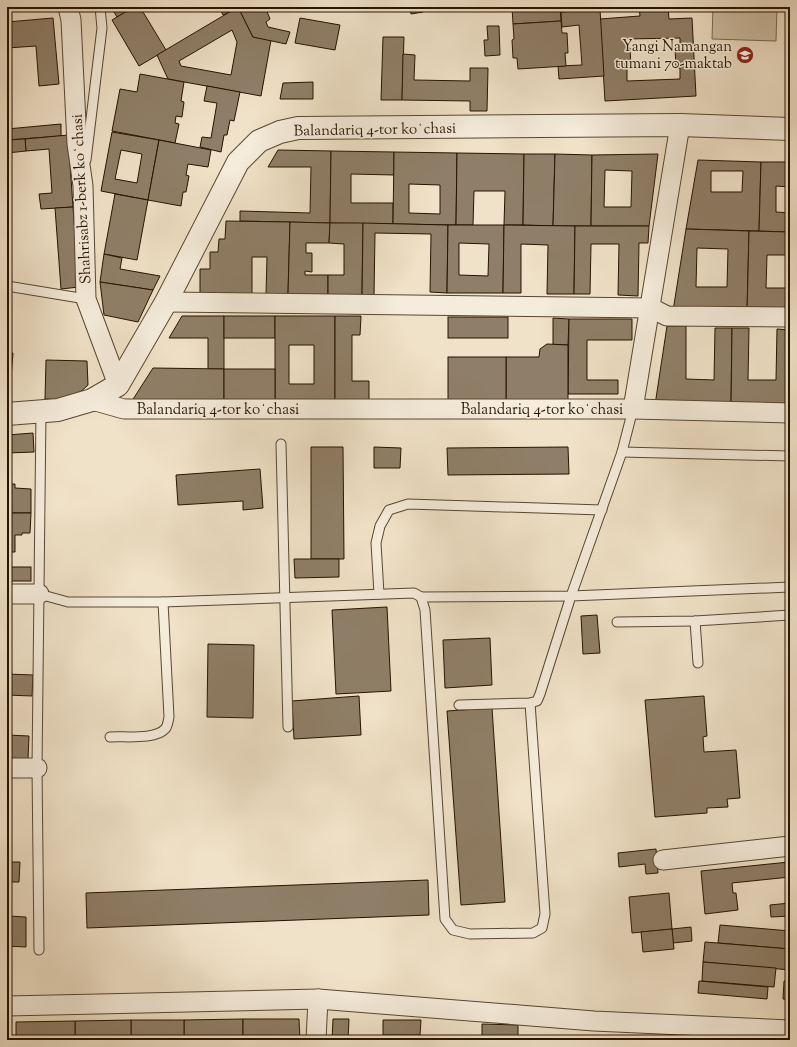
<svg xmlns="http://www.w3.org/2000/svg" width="797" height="1047" font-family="'Sorts Mill Goudy',serif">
<rect width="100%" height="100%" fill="#f0e2c8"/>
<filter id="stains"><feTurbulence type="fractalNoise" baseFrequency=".005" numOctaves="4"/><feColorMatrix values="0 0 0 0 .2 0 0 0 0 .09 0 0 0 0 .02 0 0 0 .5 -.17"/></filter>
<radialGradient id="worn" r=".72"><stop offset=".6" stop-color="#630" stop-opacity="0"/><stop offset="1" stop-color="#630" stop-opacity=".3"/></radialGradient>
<polygon fill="#cebfa6" stroke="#7a6953" points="713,7 777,7 776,41 712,39"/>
<g fill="#8f7f68" stroke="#261300" fill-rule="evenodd">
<polygon points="111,7 134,7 117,17"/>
<polygon points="134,7 140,7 166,50 139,66 112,20"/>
<polygon points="219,7 239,7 223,15"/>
<path d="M238,7L253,37L271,40L261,96L168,79L157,55ZM232,30L237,42L231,75L181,66L179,61Z"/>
<polygon points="238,7 259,7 260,11 266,9 270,19 266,22 268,27 290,32 286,44 253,37"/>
<polygon points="410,7 423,7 423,12 411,14"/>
<polygon points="512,7 560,7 561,21 513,24"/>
<path d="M639,7H668L669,19L692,18L696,96L605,101L600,19L640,16ZM680,38V47H675L676,68H680V79L627,81V68H631L630,48H626V39Z"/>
<polygon points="600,9 604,76 559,79 558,66 582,65 579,25 562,27 561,12"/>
<polygon points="53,18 59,84 39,86 36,46 7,48 7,22"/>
<polygon points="300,18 340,25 335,50 295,43"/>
<polygon points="561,21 562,33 567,33 568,53 565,53 566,66 518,69 517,58 513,58 512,40 514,39 513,24"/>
<polygon points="487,26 499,26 500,55 485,56 484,40 488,40"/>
<polygon points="383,37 404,37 402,100 381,100"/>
<polygon points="403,54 415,55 414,80 470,81 470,68 488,68 487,111 470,111 470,101 402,100"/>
<polygon points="140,74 184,82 181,101 184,102 182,117 176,116 175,123 179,124 175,143 112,131 120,89 137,92"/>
<polygon points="313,82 313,99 280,99 283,83"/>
<polygon points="207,86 240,92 234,121 230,120 227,135 224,135 221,152 200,147 202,137 211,138 217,103 204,101"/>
<polygon points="61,124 61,136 7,140 7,129"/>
<path d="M112,132L159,140L148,200L101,191ZM121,150L142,154L137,183L115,179Z"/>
<polygon points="68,135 73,207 41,209 39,194 52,193 49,149 26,151 25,139"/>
<polygon points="25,139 26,151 7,153 7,140"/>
<polygon points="159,140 211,150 208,167 188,164 186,175 189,176 186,192 183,192 181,206 148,200"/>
<polygon points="278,150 331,151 330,223 240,221 240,211 310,213 311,167 268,167"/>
<polygon points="331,151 394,152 394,175 351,174 351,203 393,203 393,224 330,223"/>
<path d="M394,152L457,153L456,225L393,224ZM409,184L440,185V214L409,213Z"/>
<polygon points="457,153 524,154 523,225 504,225 505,191 474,191 473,225 456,225"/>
<polygon points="524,154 555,154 553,226 523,225"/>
<polygon points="555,154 592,155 591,226 553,226"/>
<path d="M658,154L649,226H591L592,155ZM605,170L632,171L631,207H604Z"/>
<path d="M698,160L761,162L759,231L686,229ZM711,171H743L742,192H711Z"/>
<polygon points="761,162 790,162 790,187 776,186 776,212 790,213 790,232 759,231"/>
<polygon points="115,194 148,200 137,260 104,254"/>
<polygon points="73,207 79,287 61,289 55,208"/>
<polygon points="226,221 290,222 288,294 266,294 267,257 252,257 252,297 200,296 200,269 210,269 210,252 218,252 219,239 225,239"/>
<polygon points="290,222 330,223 329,243 306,243 306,253 312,253 312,272 305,271 305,275 328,275 328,295 288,294"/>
<polygon points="330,223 363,223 362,296 328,295 328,275 344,275 344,244 329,243"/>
<polygon points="363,223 448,225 447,293 430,292 431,234 375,233 374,296 362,296"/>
<path d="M448,225H504L503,293H447ZM459,243L489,244L488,276L459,275Z"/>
<polygon points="504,225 575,226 574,294 547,294 548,245 521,244 521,293 503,293"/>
<polygon points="575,226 649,226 648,243 639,243 638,296 618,295 619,244 591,244 590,294 574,294"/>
<path d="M686,229L749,231L747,313L673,311ZM697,248L728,249L727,287H696Z"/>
<polygon points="749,231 790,232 790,255 767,255 766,288 790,288 790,314 747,313"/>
<polygon points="104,254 122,258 120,269 160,276 153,290 100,282"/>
<polygon points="100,282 153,290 138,322 104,315"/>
<polygon points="182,316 224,316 224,369 208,369 208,338 169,338"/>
<rect x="224" y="316" width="51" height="22"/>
<path d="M275,316H335V404H275ZM289,345H314V384H289Z"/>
<polygon points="335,316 361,316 360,335 352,335 352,381 369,381 369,404 335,404"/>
<rect x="448" y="317" width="60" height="21"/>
<polygon points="553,318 569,319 568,345 553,345"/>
<polygon points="569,319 632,319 632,340 587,340 587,380 618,380 618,394 568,394"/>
<polygon points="667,326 686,326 686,379 714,380 715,328 732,328 731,405 655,405"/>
<polygon points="732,328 749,328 748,380 776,380 777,329 790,330 790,406 731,405"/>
<polygon points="547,344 568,345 568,402 506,402 506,357 539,357 540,349"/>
<polygon points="7,353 13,353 9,403 7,403"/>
<rect x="448" y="357" width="58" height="45"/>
<polygon points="46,360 87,361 88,385 76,396 68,400 45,399"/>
<polygon points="153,368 224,369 224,404 130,404"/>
<rect x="224" y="369" width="51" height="35"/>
<polygon points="33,433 34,452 7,453 7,435"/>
<polygon points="311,447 343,447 344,559 311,559"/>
<polygon points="374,447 401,448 400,468 374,468"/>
<polygon points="568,447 569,474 448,475 447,448"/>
<polygon points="260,469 263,508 243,510 243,501 178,505 176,475"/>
<polygon points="7,484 15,484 15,488 31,489 31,513 7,513"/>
<polygon points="7,513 31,513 30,533 22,533 22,535 15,535 15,552 9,552 8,567 7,567"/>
<polygon points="294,559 339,559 339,577 295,578"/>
<rect x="11" y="567" width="20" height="14"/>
<polygon points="387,607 391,691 336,694 332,610"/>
<polygon points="597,615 600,653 583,654 581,616"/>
<polygon points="490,638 492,685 445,688 443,640"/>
<polygon points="208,644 254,645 253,718 207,717"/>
<polygon points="7,674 33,675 32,696 7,695"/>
<polygon points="359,696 361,735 294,739 292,701"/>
<polygon points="704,696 707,736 703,737 704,752 736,750 740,798 727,799 728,807 707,808 707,813 655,817 645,700"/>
<polygon points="492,708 505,902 461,905 447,711"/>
<polygon points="7,735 29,736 28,759 7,758"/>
<polygon points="656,849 658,873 646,874 645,864 619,867 618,853"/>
<polygon points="7,862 20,862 19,882 7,882"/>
<polygon points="789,862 790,877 732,883 733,893 736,893 738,910 705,914 701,871"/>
<polygon points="428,880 429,915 87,928 86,893"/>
<polygon points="669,893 672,929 632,933 629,897"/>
<polygon points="790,903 790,916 771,917 770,905"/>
<polygon points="7,914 9,914 9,916 26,917 26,947 7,946"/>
<polygon points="720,925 790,931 790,949 718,943"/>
<polygon points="691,927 692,941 673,943 672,929"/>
<polygon points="672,929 674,949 643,952 641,932"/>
<polygon points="705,942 790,949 790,970 703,962"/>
<polygon points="703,962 776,968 774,987 702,981"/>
<polygon points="789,969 790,1000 783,999 784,981 788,981"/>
<polygon points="699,981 768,987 767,999 698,993"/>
<polygon points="243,1019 243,1040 184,1040 184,1020"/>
<polygon points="243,1019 299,1019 300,1040 243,1040"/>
<polygon points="333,1019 349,1019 348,1040 332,1040"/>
<rect x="131" y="1020" width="53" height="20"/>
<polygon points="131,1020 131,1040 113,1040 113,1038 89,1038 89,1040 75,1040 75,1021"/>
<polygon points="383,1020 421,1020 420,1035 383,1035"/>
<polygon points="75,1021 75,1038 37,1038 37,1040 16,1040 16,1022"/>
<polygon points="482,1024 518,1025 518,1040 482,1040"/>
</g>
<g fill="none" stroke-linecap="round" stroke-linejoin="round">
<defs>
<g id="service">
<polyline points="86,160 102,28 100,7"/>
<polyline points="7,286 86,299"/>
<polyline points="281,444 288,727"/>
<polyline points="622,452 790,456"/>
<polyline points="39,594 68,602 163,602 414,593 421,597 425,610 445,919 453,930 470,934 533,933 542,928 545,914 530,703"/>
<polyline points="379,594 376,543 380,526 389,510 408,504 602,510"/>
<polyline points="421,597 571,596 622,452 633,409"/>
<polyline points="695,621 698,663"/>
<polyline points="617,622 695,621 790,615"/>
<polyline points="459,705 530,703 537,701 540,694 571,596 790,587"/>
<path d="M110,737C125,736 155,740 165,729C168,726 168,721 169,717L163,602"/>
<polyline points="39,950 37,768 41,411"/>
</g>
<g id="minor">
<polyline points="68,7 71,20 77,144 83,186 86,299 118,385"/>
<polyline points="166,302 651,308 667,316 790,317"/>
<polyline points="92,400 124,409 633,409 790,413"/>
<polyline points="633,409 680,125"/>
<polyline points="7,594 39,594"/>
<polyline points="7,768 37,768"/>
<polyline points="663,860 790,846"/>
<polyline points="7,1006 318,999 594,1021 790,1030"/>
<polyline points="316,1040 318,999"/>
</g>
<polyline id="tertiary" points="7,414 58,410 92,400 118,385 166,302 238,162 259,141 280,132 298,128 680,125 790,129"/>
</defs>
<use href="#service" stroke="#584732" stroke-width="11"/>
<use href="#minor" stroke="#584732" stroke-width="21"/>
<use href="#tertiary" stroke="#584732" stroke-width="24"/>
<use href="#service" stroke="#f5ecdb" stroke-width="9"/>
<use href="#minor" stroke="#f5ecdb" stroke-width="19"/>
<use href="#tertiary" stroke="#f5ecdb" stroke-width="22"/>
</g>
<defs>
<symbol id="school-disc" viewBox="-11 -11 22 22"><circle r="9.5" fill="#8f2418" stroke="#f5ecdb"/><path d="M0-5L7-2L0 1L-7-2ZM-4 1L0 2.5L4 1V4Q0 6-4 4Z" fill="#fff"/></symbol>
</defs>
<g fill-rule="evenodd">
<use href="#school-disc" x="735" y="45" width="20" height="20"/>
</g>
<g text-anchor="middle" stroke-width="3" stroke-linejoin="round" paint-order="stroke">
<g font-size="15" fill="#261300" stroke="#f5ecdb" text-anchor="end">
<text x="732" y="51">Yangi Namangan<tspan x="732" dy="17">tumani 70-maktab</tspan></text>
</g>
<g font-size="15" fill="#261300" stroke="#f5ecdb">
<text transform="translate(375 129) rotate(-1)" y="5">Balandariq 4-tor koʻchasi</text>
<text transform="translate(81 199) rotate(-93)" y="5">Shahrisabz 1-berk koʻchasi</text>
<text x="218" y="414">Balandariq 4-tor koʻchasi</text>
<text x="542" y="414">Balandariq 4-tor koʻchasi</text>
</g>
</g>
<rect width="797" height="1047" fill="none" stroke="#f0e2c8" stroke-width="24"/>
<rect x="8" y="8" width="781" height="1031" fill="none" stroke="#261300" stroke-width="2"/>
<rect x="12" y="12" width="773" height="1023" fill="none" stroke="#261300"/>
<rect width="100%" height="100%" filter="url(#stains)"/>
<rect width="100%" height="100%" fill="url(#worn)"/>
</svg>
